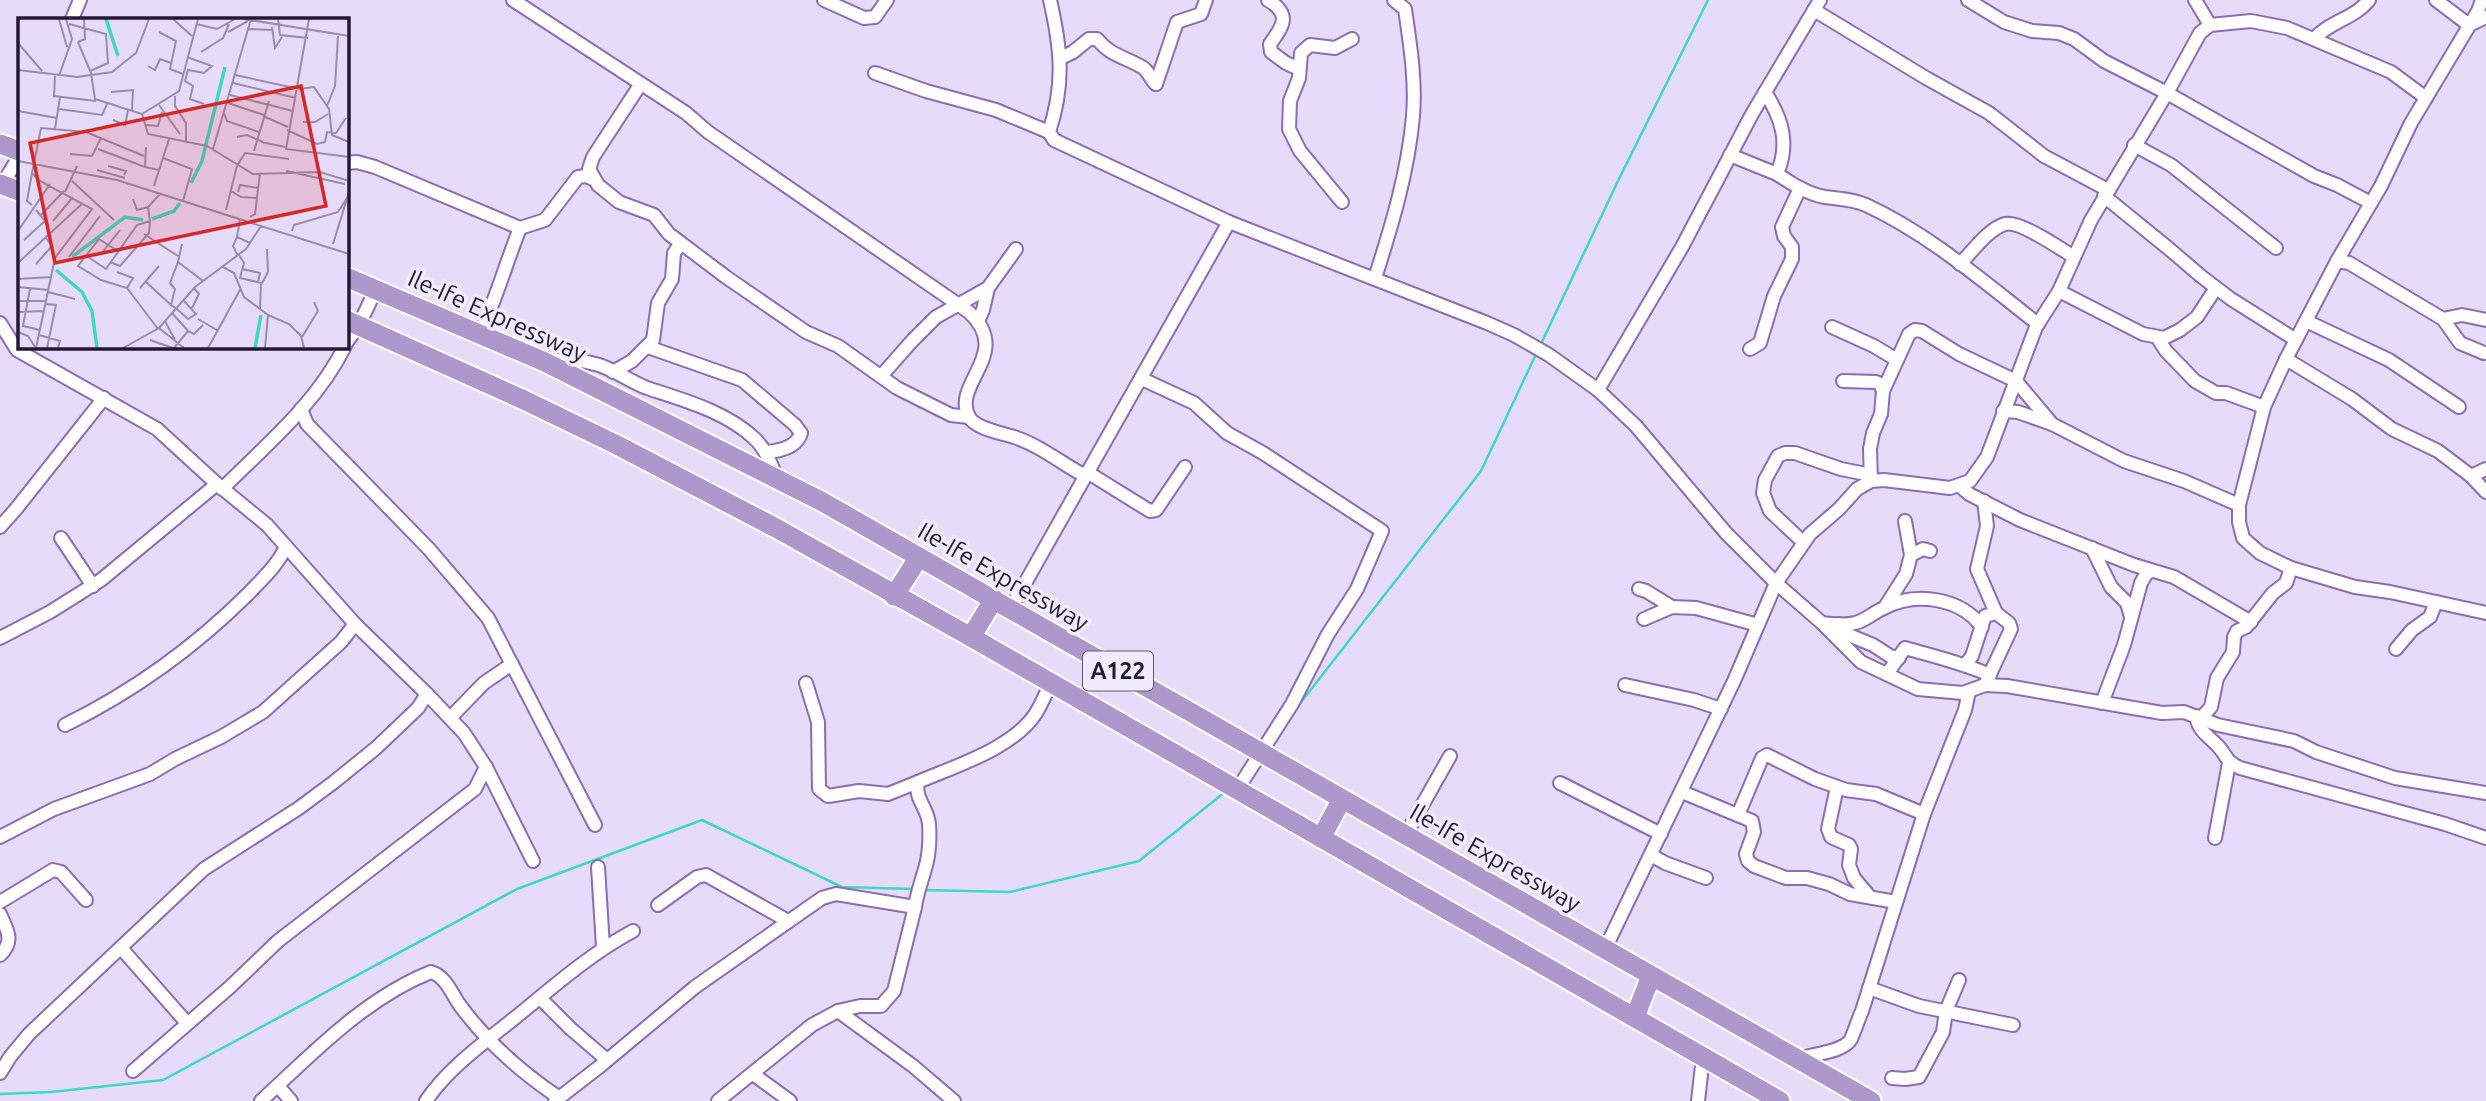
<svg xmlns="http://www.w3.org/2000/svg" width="2486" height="1101" font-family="Ubuntu,sans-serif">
<rect width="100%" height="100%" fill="#e7dbfa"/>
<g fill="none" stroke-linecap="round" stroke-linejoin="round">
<g stroke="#3ed9c5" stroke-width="2.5">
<polyline points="1540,346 1618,181 1708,0"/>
<polyline points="1295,710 1481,471 1537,352"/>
<polyline points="924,890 1010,892 1139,861 1225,792"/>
<polyline points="0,1094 51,1092 163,1080 517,889 702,820 842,887 913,889"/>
</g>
<defs>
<g id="minor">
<path d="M513,0L686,113L708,132L969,312C1014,354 951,383 969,417C976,429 1002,433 1014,437C1039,445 1061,463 1085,476"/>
<polyline points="824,0 864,18 875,17 887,0"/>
<path d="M1050,0C1061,48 1065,84 1049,132L1054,140L1229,222L1487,323L1514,335L1549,355L1598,390L1636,426L1726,533L1776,583L1822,623L1861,662L1918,689L1963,693L1985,685L2007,686L2162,713L2184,712L2218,725L2294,741L2316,752L2395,778L2486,793"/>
<path d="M1268,0C1291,14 1284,25 1270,44L1271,52L1286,63L1299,69"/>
<polyline points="1968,0 2004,22 2032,31 2059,33 2074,39 2104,61 2167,93 2314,176 2337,185 2371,203"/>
<polyline points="2195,0 2210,25"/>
<polyline points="2436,0 2469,25 2486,17"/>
<polyline points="2482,0 2478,11 2411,123 2381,186 2337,261 2286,359 2264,407 2239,505 2239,522 2243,538 2260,553 2291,568 2355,587 2390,592 2486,613"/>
<polyline points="1814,10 1926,78 1989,113 2044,156 2108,190"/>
<polyline points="72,19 80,0"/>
<path d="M2314,39C2330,21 2354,19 2369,0"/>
<path d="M1061,58L1073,52L1089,39H1097C1111,56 1123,56 1142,67C1149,71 1150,79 1156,84"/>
<polyline points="875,73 926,91 996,110 1049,132"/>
<polyline points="1156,84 1177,22 1201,14 1206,0"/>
<polyline points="640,85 593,157 589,169 598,185 619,202 654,215 669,234 726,277 806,332 838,346 897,388 951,415 969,417"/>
<path d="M1765,92C1782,119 1790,143 1777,174C1791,183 1807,194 1825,197C1839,199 1853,199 1866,205C1929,234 1984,282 2038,324"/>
<polyline points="2134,145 2171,165 2276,248"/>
<polyline points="1730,155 1777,174"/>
<polyline points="346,163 357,162 375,167 520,228 545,220 578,177 586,176 593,179"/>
<polyline points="0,188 19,157"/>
<polyline points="2104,196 2168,248 2202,277 2231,299 2296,340"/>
<polyline points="1342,202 1300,151 1289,129 1290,101 1299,78 1301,53 1310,45 1335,48 1352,39"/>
<polyline points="2337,261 2349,263 2443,319 2460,343 2484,353"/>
<path d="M1960,264C1972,252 1988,229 2005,224C2019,220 2061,249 2074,257"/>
<path d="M1375,278C1392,225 1408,172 1413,116C1416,80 1410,44 1405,9L1394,0"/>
<polyline points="2059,291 2143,334 2164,338 2180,330 2197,317 2216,288"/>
<polyline points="2443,319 2462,315 2486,320"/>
<polyline points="978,321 983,310 988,288"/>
<polyline points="2306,321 2389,360 2459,407"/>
<polyline points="0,323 17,350 157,429 217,484 267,525 355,624 427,694 418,708 376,748 334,782 299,808 204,869 29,1034 10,1057 0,1073"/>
<polyline points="1832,327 1874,346 1897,360"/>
<path d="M480,333C496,300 506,263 520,228"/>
<polyline points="2157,337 2166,351 2195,381 2216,393 2226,393 2264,407"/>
<polyline points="346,343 359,325 376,289"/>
<path d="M648,347L742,380L795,425L801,433C797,447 780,451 766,452"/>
<polyline points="1750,349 1760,343 1774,296 1792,259 1792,247 1784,236 1782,227 1800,188"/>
<polyline points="2286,359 2352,399 2392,429 2438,451 2471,476 2486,492"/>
<path d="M546,362C564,357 581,360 599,365C615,370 631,382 647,388C683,400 725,411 754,438C766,449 771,464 777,479"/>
<polyline points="613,372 632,361 653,340 658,303 672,279 674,253 681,243"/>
<polyline points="882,375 912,341 936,317 988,288 1016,249"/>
<polyline points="1142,379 1194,403 1227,433 1263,453 1382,531 1357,589 1328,634 1292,704 1237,790"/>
<polyline points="1843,381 1876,382 1880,384 1883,391"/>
<polyline points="1598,390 1682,247 1752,114 1820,0"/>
<polyline points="301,409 307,424 429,549 488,618 595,825"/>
<polyline points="2003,411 2018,412 2052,424 2124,461 2184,481 2239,505"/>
<polyline points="1087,472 1150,511 1156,510 1185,467"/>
<polyline points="2471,476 2486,469"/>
<polyline points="1871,481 1870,449 1873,433 1881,414 1883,391 1909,334 1915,330 1922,331 1959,354 2016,381 2052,424"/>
<polyline points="1960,486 1969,494 2020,520 2134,565 2174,577 2251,622"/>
<path d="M222,489C266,445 317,403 345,346"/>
<polyline points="1984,501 1987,526 1977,569 1996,613 2009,623 2011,629 1985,685"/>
<polyline points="0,527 16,509 104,398"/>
<polyline points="61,538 93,586"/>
<polyline points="1803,542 1770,511 1763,493 1765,480 1778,456 1785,453 1795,453 1841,469 1871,475"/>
<polyline points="2092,548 2111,587 2127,603 2131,617"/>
<polyline points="1911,555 1923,549 1930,551"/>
<polyline points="1639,589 1646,591 1672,607"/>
<polyline points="1885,607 1906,574 1911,555 1905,521"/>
<polyline points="1011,608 1229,222"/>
<polyline points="1644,619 1672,607 1696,608 1758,625"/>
<path d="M1822,623C1832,624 1845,626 1855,623C1865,621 1874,612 1884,608C1916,591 1961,598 1982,627"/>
<polyline points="1839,624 1844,633 1873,645 1890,656 1899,658"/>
<polyline points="0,638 50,612 101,580 217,484"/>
<polyline points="2396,649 2412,630 2430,617 2436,602"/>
<polyline points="1966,664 1972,656 1985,616 1996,613"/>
<path d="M1887,674L1905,648C1933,656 1963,663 1990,675"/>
<polyline points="806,683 818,722 819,789 828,796 859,791 888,794 918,782"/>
<polyline points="1625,685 1694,700 1721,709"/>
<polyline points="427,694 464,733 486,767 533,861"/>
<polyline points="2102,703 2124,645 2141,583 2146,574 2151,571"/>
<path d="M2196,716C2199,731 2206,734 2216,744C2227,754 2224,761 2240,768L2445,824L2486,838"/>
<polyline points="2202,717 2211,707 2217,678 2233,652 2234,637 2237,631 2246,627 2273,593 2286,583 2291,568"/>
<polyline points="450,718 484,683 512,664"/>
<path d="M65,725C132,692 196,646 249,593C263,578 277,566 286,547"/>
<polyline points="1560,783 1661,834"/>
<polyline points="1837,787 1828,829 1831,837 1849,845 1851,849 1849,865 1854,878 1870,897"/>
<polyline points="1682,792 1752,821 1754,832 1746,854 1748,861 1754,866 1786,878 1807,878 1829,884 1850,894 1896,902"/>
<polyline points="1738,815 1762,758 1767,755 1815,779 1846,790 1876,794 1924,814"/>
<polyline points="1406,834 1450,756"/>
<polyline points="0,837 54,809 150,774 175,759 221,737 263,712 341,642 355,624"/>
<polyline points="2215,838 2229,763"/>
<polyline points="1651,855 1665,863 1706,878"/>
<polyline points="598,867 603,947"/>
<polyline points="0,902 53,870 61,872 86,900"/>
<polyline points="658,905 697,877 706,875 788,921"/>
<path d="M0,914C7,930 15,941 0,955"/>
<polyline points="121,948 187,1023"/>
<polyline points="1605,949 1734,681 1776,583 1810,534 1839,509 1857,489 1871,481 1884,480 1950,488 1970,481 1987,457 2036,327 2059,291 2091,220 2167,93 2200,33 2210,25 2251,21 2287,28 2391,72 2426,98"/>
<polyline points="1869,988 1919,1006 2013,1025"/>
<polyline points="540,998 571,1029 607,1060"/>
<polyline points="838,1011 913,1066 954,1101"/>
<path d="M1798,1059C1813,1054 1844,1052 1851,1039C1855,1030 1858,1020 1862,1011L1924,814L1965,710L1969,691"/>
<polyline points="133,1071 230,987 278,941 475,789 486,767"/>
<polyline points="753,1074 790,1101"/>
<polyline points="1892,1078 1905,1079 1919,1077 1943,1032 1946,1011 1959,980"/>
<polyline points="278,1086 291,1101"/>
<path d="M261,1101C312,1054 365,998 431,972C445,976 451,992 459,1004C485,1040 521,1072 558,1097"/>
<path d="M426,1101C448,1068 485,1042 516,1017C554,986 590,954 633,931"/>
<path d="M555,1101L599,1067L695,987L822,898L836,894L915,907C917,893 921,883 925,869C929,856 930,839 929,824C928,808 914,799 918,782C955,766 1014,748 1036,713C1042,703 1046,693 1051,683"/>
<polyline points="718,1101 812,1025 838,1011 860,1006 881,1006 894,991 915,907"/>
<polyline points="1698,1101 1703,1057"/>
</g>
<g id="trunk">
<polyline points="0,144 19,151"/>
<polyline points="0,184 19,191"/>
<polyline points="346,277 545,362 821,501 1871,1101"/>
<polyline points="346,320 524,400 617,445 776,528 971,637 1780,1101"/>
<polyline points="894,596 919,557"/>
<polyline points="971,637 994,599"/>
<polyline points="1321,838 1342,799"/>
<polyline points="1635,1017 1651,976"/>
</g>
</defs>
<use href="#minor" stroke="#8b6db3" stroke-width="16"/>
<use href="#trunk" stroke="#fff" stroke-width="23"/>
<use href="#minor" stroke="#fff" stroke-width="12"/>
<use href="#trunk" stroke="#ae98cb" stroke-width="19"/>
</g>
<g text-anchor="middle" stroke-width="7" stroke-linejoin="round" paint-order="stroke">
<rect fill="#f1ecfb" stroke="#625870" stroke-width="2" x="1083" y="651.5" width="70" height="39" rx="5"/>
<g font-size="23" font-weight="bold" fill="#241834">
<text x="1118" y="679">A122</text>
</g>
<g font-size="24" fill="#241834" stroke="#f1ecfb">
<text transform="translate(497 316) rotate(24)" y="8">Ile-Ife Expressway</text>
<text transform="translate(1003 577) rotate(30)" y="8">Ile-Ife Expressway</text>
<text transform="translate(1495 858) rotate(30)" y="8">Ile-Ife Expressway</text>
</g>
</g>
<g transform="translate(18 18)">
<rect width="331" height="331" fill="#e7dbfa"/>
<path fill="none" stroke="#3ed9c5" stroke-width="3.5" d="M88,1L100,38M173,165L184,143L207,49M134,201L156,193L162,185M54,239L107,199L125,202M38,252L64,274L74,293L79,330M237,330L243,297"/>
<path fill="none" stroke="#998dab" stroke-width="2" d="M41,1L49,29M155,1L174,18M226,1L331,18M260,1L262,17L290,20M291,1L268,131L331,139M51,6L88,16L90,45L72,53M178,6L199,11L217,1M254,9L257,30L264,19M229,11L255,12M141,14L158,23L152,51L165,56M210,14L230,3M60,24L73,55L77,81L124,96L130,116L189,128L235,156L302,154L331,163M60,24L67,21L66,1M0,25L24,53M183,34L205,20L211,6M169,39L194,48L186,55L170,52L167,63L175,68L172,81L186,86M130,48L137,52L142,41L153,45M0,52L59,59L94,54L118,35L131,1M217,57L281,71L296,69L311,91L314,117L331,124M37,58L36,78L78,83M41,58L54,21L48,1M215,65L278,80M93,74L115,72L114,93M212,77L275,93M157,78V88L168,105V124M210,85L246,97M141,87L162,116M309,88L317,68L320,18M41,91L84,97L89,86M0,93L39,100M206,95L209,103L241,114M124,96L161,73L180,1M245,98L270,109M95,102L107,107L110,92M285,104H297L310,96M128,107L140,108L144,94M37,111L42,79M269,112L299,126L307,124L309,114L318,115L328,100M219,119L229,117L245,124M243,124L267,129M128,129L127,149L141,152M80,131L127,149M195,131L233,1M236,133L251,83M52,136L74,138L83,120M145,140L174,151L165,183M0,143L99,162L331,236M90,148L108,153L106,157M79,152L107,160M268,153L327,166M54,163L96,202M136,168L151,121M213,173L223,179L239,180M47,174L59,148M220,174L222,167L240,170M115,181L119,192L130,189M14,187L9,183L14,155M208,192L219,148L227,135L271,141M23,197L46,173M232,199L237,196L242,155M222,201L219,219L232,225M35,203L55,179M0,213L32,166M274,213L276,207L320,194L329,180M126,216L160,238M219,219L215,228L220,238M6,222L27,203L18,192M164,226L160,244L185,263M315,226L331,174M98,232L81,221L60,248L83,262L109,270L140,311M83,236L102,212M67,237L88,251L119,207L132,203L130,189L142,176M221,237L226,245L222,260L244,265L250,254L249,231M51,239L82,198M1,244L65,185M92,244L102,248L131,215L132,203M18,246L34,228L28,220M205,249L216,255L226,279L250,297L247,330M224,251L242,255L240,264M99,254L115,260L109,270M0,261L33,259M127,263L153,287M0,269L31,272M122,270L141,248M12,271L5,308L22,312M30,274L57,281M0,283H28M28,286L38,287L29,330M174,290L181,276L176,270M159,291L153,287L157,271L152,265L160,244M159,291L170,301L178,296L166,283M242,291L243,265M0,294L26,293M154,295L171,314M250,297L271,306L283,318L286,330M180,301L199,312M147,303L157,322M141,310L166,330M0,314L10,318L17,329M21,317L42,323L40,330M284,319L300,293L296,284M132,322L155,330M18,330L37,240L74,191L22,163L14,155L23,110L68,114L126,138M105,330L141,310L177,269L228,231L243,208M156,330L170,313L176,316L185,307M190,330L223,270"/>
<path fill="#d62828" fill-opacity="0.15" stroke="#d62828" stroke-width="3.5" d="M283,68L308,188L37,245L12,125Z"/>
<rect width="331" height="331" fill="none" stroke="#241834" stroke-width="3.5"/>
</g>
</svg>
